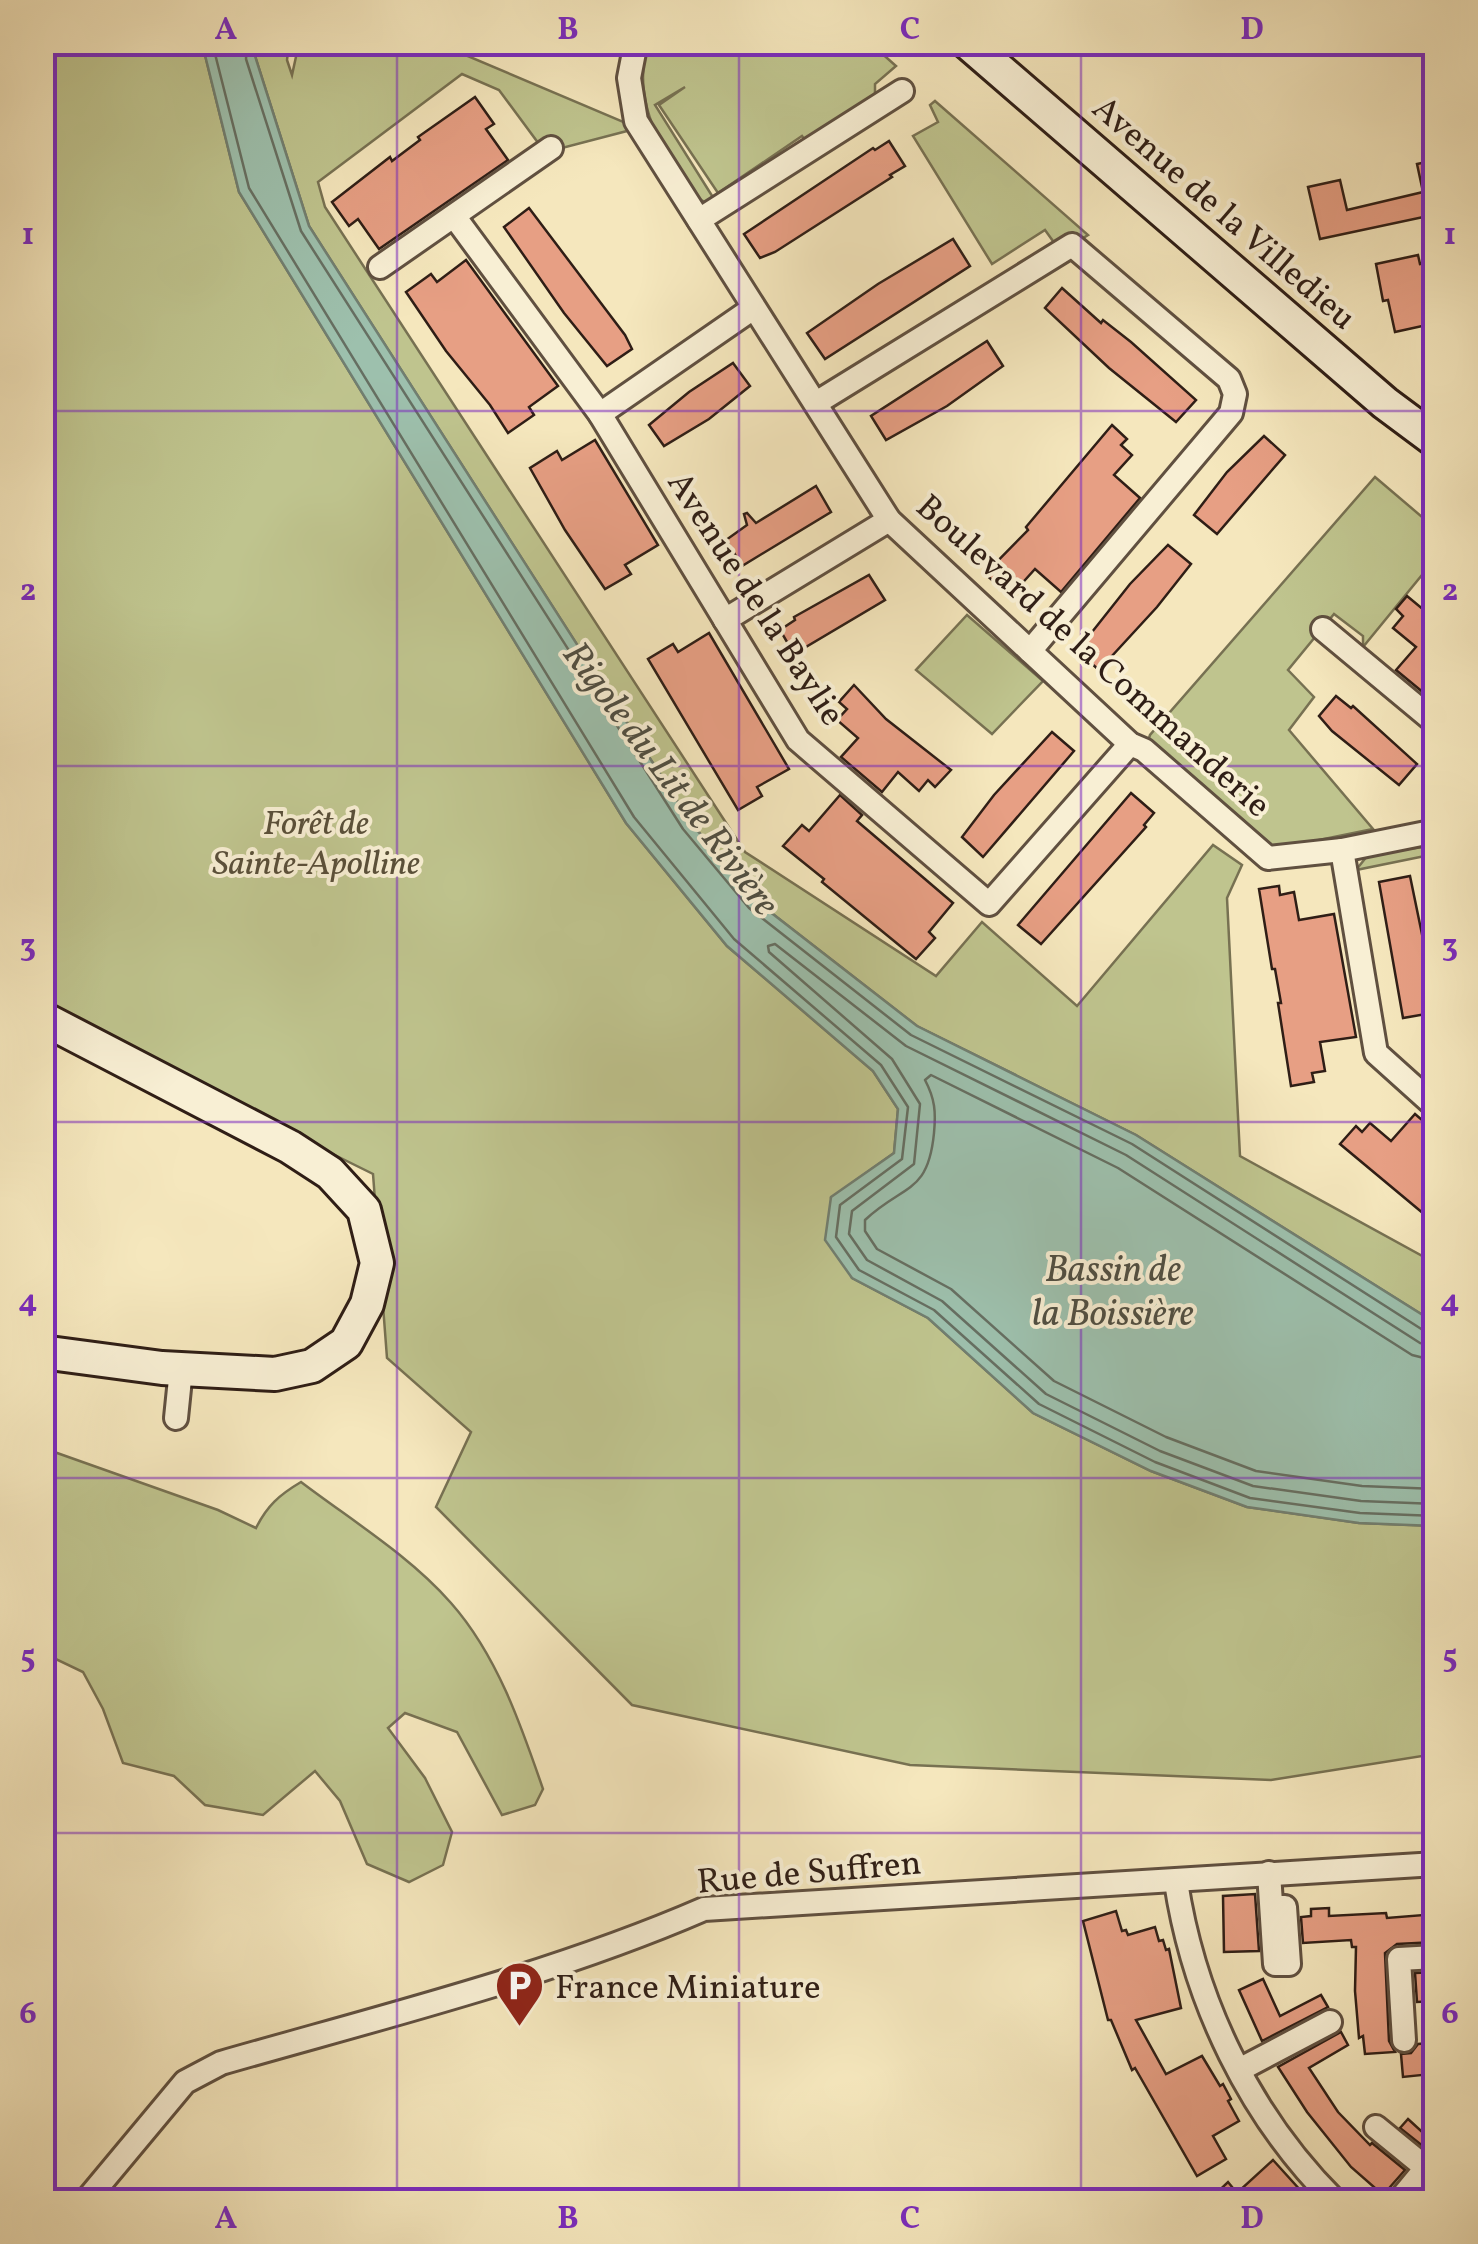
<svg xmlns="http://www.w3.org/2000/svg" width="1478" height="2244" font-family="Vollkorn,serif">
<rect width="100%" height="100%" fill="#f5e7bd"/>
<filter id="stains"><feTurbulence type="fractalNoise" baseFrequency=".002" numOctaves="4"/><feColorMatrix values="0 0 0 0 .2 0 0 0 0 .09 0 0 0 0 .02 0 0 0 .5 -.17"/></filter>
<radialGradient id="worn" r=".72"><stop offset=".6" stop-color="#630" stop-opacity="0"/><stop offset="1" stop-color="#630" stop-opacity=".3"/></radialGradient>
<g fill="#bfc48e" stroke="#777152" stroke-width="2.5">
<path d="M869,42L896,66L875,84V100L808,144L802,136L718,193L659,105L685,87L655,105L714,199L708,203C690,197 685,186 676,171C651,130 634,90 648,43Z"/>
<polygon points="42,43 202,43 239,192 626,823 727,946 873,1071 898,1109 894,1153 831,1198 852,1278 928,1318 1033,1413 1151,1471 1247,1507 1359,1523 1435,1526 1435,1754 1271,1780 910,1765 632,1705 436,1507 471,1432 387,1358 373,1174 43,1011"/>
<polygon points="258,43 289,43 287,60 292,75 299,43 437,43 626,123 627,131 562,148 539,144 499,90 462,74 318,182 325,207 745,852 936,976 982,922 1077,1006 1213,845 1242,865 1227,898 1240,1156 1435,1263 1435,1332 1429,1319 1136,1135 917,1026 756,901 692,824 309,226 255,56"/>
<polygon points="935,101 1088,235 1075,243 1058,248 1045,230 992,264 913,136 938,122 930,105"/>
<polygon points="1375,477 1435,528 1435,559 1363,647 1363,636 1334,614 1288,670 1314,697 1289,730 1373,829 1280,848 1265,844 1147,744 1150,735"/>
<polygon points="967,615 1043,681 992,734 916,670"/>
<polygon points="1435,845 1435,854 1356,870 1368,855"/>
<path d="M43,1448L218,1510L256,1528C267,1506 279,1495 301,1482C351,1520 410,1556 451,1603C497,1655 521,1725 543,1789L535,1805L502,1815L457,1732L405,1713L388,1728L425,1778L452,1832L443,1865L409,1882L367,1864L340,1801L315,1771L263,1815L205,1805L174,1776L123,1763L103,1709L83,1672L43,1653Z"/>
</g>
<polygon fill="#9dc0ad" stroke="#717f71" stroke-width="2.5" points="202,43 258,43 255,56 309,226 692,824 756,901 917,1026 1136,1135 1429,1319 1436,1332 1435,1526 1359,1523 1247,1507 1151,1471 1033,1413 928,1318 852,1278 825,1240 831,1197 894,1153 898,1109 873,1071 727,946 626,823 239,192"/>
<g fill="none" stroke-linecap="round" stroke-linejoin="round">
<g stroke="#666f62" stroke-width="2.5">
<polyline points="212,42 249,188 634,817 734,939 881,1065 908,1107 902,1159 840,1205 836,1237 859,1270 934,1310 1039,1404 1155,1462 1250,1498 1360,1513 1436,1516"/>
<polyline points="247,42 246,59 301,231 683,829 749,908 911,1035 1132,1144 1426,1332 1436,1334"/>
<polyline points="1436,1346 1420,1343 1126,1155 906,1046 775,944 768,946 769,952 892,1059 920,1104 914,1164 852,1211 849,1234 867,1260 942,1301 1046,1394 1160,1451 1253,1486 1361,1501 1436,1504"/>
<path d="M1436,1361L1412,1355L1118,1168L931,1075L925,1080C935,1099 936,1112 934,1133C928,1195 903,1184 865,1220V1231L877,1249L951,1289L1054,1381L1166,1437L1256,1471L1362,1486L1436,1489"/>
</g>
</g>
<g fill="#e79f84" stroke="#2f1e16" stroke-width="2.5">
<polygon points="475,97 494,124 486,129 508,160 379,249 358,219 349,226 332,202 390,157 392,161 420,140 418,137"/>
<polygon points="889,141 905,166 890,175 892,177 775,252 760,258 744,234 873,148 875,150"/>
<polygon points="1436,160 1436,217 1428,216 1320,239 1308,187 1340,180 1347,210 1423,192 1417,164"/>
<polygon points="529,208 625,335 632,349 607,366 564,313 504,227"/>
<polygon points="953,239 970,266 825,359 807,333 878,284"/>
<polygon points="1418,255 1420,264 1436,261 1436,323 1395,332 1388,300 1383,301 1376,264"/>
<polygon points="466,260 558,386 529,407 534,415 508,433 490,405 446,351 406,292 431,274 437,282"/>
<polygon points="1062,288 1101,323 1103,320 1131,342 1196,400 1176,422 1109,368 1045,308"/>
<polygon points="987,341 1003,366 947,406 886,440 871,416"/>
<polygon points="733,363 750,386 709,419 664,446 649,425 689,392"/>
<polygon points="1112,425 1127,439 1121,445 1132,455 1114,475 1140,498 1061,592 1035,569 1016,590 1005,581 1000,587 985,574 1028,530 1026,527"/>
<polygon points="1264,436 1285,455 1217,534 1194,515 1227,472"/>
<polygon points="595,440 658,545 625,565 631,574 605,589 565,530 530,468 557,451 562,460"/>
<polygon points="816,486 831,512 742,566 726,540 747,525 744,514 747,513 756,523"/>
<polygon points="1168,545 1191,564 1157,607 1099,670 1077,651 1130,584"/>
<polygon points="869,575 885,600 794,654 780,630 795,620 794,617"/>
<polygon points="1407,596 1436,620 1436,703 1396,670 1416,647 1393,628 1403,616 1396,609"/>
<polygon points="709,633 789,769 757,787 762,796 738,810 648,659 673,644 678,652"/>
<polygon points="854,685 886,719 951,770 935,787 928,780 919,791 898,772 882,792 841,757 858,738 837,720 847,709 839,702"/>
<polygon points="1336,696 1351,708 1353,706 1417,764 1399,785 1332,731 1319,716"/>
<polygon points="1052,732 1074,751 983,857 962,837 994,795"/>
<polygon points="1131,793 1154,813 1144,825 1146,827 1041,944 1018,925"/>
<polygon points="840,795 862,815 857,821 953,903 929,932 935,938 916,959 822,882 824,879 783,846 802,825 809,831"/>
<polygon points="1410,876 1424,944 1432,1013 1403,1018 1379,882"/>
<polygon points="1279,886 1280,895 1294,892 1299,920 1334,914 1356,1037 1320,1042 1325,1071 1312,1073 1314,1082 1291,1086 1278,1003 1281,1003 1275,969 1272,969 1259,889"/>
<polygon points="1415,1114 1436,1132 1436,1224 1340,1144 1356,1126 1362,1132 1370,1123 1391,1141"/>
<polygon points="1255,1894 1259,1951 1224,1952 1223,1896"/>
<polygon points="1329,1908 1329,1916 1386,1913 1387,1918 1436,1914 1436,1942 1397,1944 1385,1953 1389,2041 1395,2052 1365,2054 1363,2036 1359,2038 1355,1991 1356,1947 1352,1947 1351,1940 1303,1943 1301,1917 1311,1916 1311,1909"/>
<polygon points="1116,1911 1122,1931 1126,1930 1128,1935 1155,1927 1159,1941 1163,1940 1166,1950 1169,1949 1181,2008 1136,2020 1166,2074 1202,2056 1220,2086 1223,2084 1231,2099 1228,2101 1239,2121 1213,2136 1226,2159 1197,2176 1135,2068 1132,2070 1111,2020 1108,2020 1083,1921"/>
<polygon points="1436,1972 1436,2001 1417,2002 1415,1973"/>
<polygon points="1263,1979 1280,2016 1321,1995 1328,2007 1262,2041 1239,1990"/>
<polygon points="1341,2032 1348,2045 1309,2068 1338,2112 1370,2145 1372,2143 1405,2170 1383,2195 1351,2167 1307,2112 1278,2067"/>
<polygon points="1430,2043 1432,2074 1403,2077 1401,2054 1411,2053 1418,2044"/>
<polygon points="1408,2119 1431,2140 1424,2147 1400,2128"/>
<polygon points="1273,2160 1311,2202 1207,2202 1228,2182 1237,2193"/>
</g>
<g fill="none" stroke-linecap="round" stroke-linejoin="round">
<defs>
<g id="street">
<polyline points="636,42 629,78 636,121 889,520 1130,744 1144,750 1268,858 1342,850 1436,831"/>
<polyline points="454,216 600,414 798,740 989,904 1130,744"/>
<polyline points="699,220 902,91"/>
<polyline points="380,267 551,148"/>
<polyline points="816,403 1072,245 1229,379 1235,394 1231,413 1030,651"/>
<polyline points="600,414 752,309"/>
<polyline points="725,620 889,520"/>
<polyline points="1323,629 1436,723"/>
<polyline points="1342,850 1376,1053 1436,1107"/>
<polyline points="176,1418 181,1369"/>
<polyline points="1269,1873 1275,1964 1289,1964 1285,1907 1272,1907"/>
<path d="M1176,1882C1194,2001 1250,2117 1336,2202"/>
<polyline points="1404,2040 1399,1959 1436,1957"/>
<polyline points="1239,2070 1330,2022"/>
<polyline points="1376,2127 1436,2176"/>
<path d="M85,2202L185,2082L221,2063C381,2017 552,1975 704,1909L1436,1864"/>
<polyline points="1398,2202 1426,2168"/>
</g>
<g id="secondary">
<polyline points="967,42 1385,403 1436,441"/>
<polyline points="42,1018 290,1147 330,1173 364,1210 377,1263 367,1304 346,1343 312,1366 275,1374 162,1368 42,1352"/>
</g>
</defs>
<use href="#street" stroke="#605040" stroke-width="28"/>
<use href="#secondary" stroke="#2f1e16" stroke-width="38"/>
<use href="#street" stroke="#f8efd4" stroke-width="22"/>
<use href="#secondary" stroke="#f8efd4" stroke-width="32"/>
</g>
<path fill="none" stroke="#7b2cbf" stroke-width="2.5" stroke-opacity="0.55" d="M397,42V2202M739,42V2202M1081,42V2202M42,411H1436M42,766H1436M42,1122H1436M42,1478H1436M42,1833H1436"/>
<defs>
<symbol id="parking-pin" viewBox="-11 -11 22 30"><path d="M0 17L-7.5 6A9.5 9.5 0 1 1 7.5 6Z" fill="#8f2418" stroke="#f8efd4"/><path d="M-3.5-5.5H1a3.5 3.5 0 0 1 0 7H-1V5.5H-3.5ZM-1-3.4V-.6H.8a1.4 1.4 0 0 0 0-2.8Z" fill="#fff"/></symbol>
</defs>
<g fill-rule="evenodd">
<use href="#parking-pin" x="492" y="1958" width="55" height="75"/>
</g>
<g text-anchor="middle" stroke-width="8" stroke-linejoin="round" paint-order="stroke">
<g font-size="35" fill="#2f1e16" stroke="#f8efd4">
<text transform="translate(1225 212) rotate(41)" y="12">Avenue de la Villedieu</text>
<text transform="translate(757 598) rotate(57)" y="12">Avenue de la Baylie</text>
<text transform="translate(1094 655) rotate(42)" y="12">Boulevard de la Commanderie</text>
<text transform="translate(809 1871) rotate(-5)" y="12">Rue de Suffren</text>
</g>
<g font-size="35" font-style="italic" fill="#5a503a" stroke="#f8efd4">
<text x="316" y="834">Forêt de<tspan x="316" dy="40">Sainte-Apolline</tspan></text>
</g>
<g font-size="35" fill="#2f1e16" stroke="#f8efd4" text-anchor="start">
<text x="555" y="1998">France Miniature</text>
</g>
<g font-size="38" font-style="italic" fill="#504f43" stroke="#f8efd4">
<text transform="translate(672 778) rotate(53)" y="13">Rigole du Lit de Rivière</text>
<text x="1113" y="1281">Bassin de<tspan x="1113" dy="44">la Boissière</tspan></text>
</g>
</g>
<rect width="1478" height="2244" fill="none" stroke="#f5e7bd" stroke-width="110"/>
<rect x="55" y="55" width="1368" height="2134" fill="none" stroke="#7b2cbf" stroke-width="4"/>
<g font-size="32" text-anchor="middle" font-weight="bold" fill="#7b2cbf">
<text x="226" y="39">A</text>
<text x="568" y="39">B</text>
<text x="910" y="39">C</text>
<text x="1252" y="39">D</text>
<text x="28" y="244">1</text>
<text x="1450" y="244">1</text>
<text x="28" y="600">2</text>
<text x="1450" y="600">2</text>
<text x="28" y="956">3</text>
<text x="1450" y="956">3</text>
<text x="28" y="1311">4</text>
<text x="1450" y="1311">4</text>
<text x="28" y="1667">5</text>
<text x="1450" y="1667">5</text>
<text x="28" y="2023">6</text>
<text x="1450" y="2023">6</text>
<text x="226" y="2228">A</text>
<text x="568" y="2228">B</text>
<text x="910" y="2228">C</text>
<text x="1252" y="2228">D</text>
</g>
<rect width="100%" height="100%" filter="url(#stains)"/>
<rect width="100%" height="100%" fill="url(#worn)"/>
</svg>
